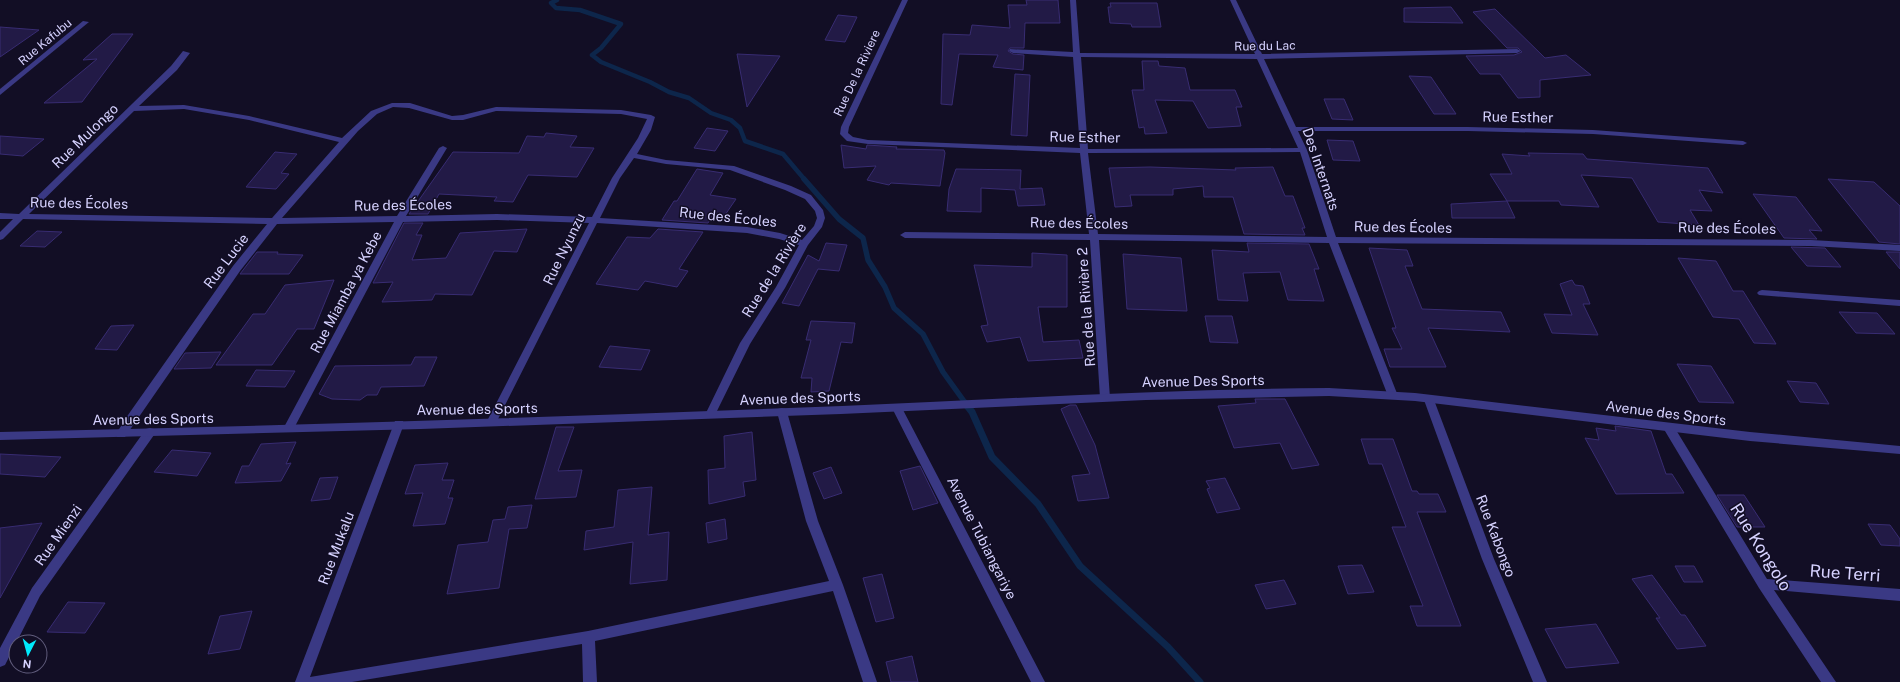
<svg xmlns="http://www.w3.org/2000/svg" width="1900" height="682" font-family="'Public Sans',sans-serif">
<rect width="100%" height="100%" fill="#120e25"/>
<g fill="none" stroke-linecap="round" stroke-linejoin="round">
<polyline stroke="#0d264b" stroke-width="4.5" points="557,0 551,3 556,8 580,10 621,24 601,48 592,55 601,62 650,82 669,92 689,98 711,113 731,120 740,128 745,141 783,154 805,180"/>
<polyline stroke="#0d264b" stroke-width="5.5" points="804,179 839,219 863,238 868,260 885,287 894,308 923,334 943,372 966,404"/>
<polyline stroke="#0d264b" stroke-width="7" points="965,403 972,412 992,457 1038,504 1080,566 1168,647 1200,682"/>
</g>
<g fill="#221a46" stroke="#382c72">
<polygon points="1026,0 1058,0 1060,23 1025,23 1024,48 1010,48 1008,51 1013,54 1024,55 1023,70 993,67 998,55 959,54 952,105 941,104 943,34 970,35 972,25 1010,28 1008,5 1027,5"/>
<polygon points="1110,3 1157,3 1161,27 1132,27 1131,24 1110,23 1108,7 1111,7"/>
<polygon points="1451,7 1463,23 1404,22 1404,8"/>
<polygon points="1495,9 1545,58 1566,55 1591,75 1540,80 1540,97 1518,98 1500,74 1480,74 1466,56 1514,55 1522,52 1518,48 1507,48 1473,12"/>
<polygon points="838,15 857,17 845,42 825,40"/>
<polygon points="0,27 39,30 0,57"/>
<polygon points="112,34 133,34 82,102 44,103 97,59 83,60"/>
<polygon points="737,54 780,56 747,107"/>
<polygon points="1142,61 1158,61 1159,66 1185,68 1190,90 1235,90 1242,107 1236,107 1241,126 1208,128 1193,101 1155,100 1167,133 1145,134 1144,127 1139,128 1132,90 1144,90"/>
<polygon points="1015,74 1030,75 1027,136 1011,135"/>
<polygon points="1409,76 1431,77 1456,114 1434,114"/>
<polygon points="1324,99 1344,99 1353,120 1332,119"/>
<polygon points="707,128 728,131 715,151 694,148"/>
<polygon points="546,133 577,136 570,147 594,148 577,177 528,175 513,202 494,201 497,197 439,194 428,214 409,214 453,152 519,153 527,136 544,137"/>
<polygon points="0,136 44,139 23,156 0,154"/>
<polygon points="1327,140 1353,141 1360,161 1333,160"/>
<polygon points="841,145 866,149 867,145 897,147 896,149 944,150 945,153 940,186 891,183 889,185 867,180 876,166 844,168"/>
<polygon points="275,152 297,154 281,173 289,174 276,189 246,187"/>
<polygon points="1528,153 1583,154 1587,159 1708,168 1723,193 1699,190 1712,211 1690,210 1699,225 1658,222 1632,178 1581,175 1599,207 1561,205 1559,201 1507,201 1490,174 1512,174 1502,154 1530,156"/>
<polygon points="1150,167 1236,170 1235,168 1273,167 1285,196 1293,196 1305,228 1302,228 1305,235 1244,234 1233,197 1204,197 1203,186 1173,189 1173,195 1130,195 1132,206 1115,207 1109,168"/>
<polygon points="697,169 723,173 710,195 736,199 725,215 714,213 708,223 662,220 674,201 677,201"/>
<polygon points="956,169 1021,170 1020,189 1042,188 1045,205 1018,206 1015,190 981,188 981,212 947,211 949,189"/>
<polygon points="1828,179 1874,182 1900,206 1900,244 1879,242"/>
<polygon points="1753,194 1796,197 1822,231 1809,230 1817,239 1784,238"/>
<polygon points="1507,201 1515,218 1452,218 1451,204"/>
<polygon points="404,223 423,223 416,235 422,235 412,260 446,258 460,233 527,229 517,252 494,251 472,295 435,294 432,300 382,302 393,282 373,283"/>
<polygon points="658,229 703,232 679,269 688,271 677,287 645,281 638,290 596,284 627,237 650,238"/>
<polygon points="37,231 62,232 45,247 20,246"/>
<polygon points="826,243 847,245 839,271 818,269 799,306 782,303 808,255 819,261"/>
<polygon points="1247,243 1309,244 1319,269 1314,269 1324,301 1288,300 1280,272 1243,273 1248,301 1218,300 1212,250 1249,252"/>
<polygon points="1791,247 1825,248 1841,267 1807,266"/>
<polygon points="1369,248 1407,250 1413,266 1405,266 1422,309 1501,312 1510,332 1428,328 1446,367 1390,367 1384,349 1402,349 1392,328 1396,328"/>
<polygon points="257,252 278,252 277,254 303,255 289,274 240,274"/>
<polygon points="1886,252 1900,252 1900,269"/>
<polygon points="1032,253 1067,255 1067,307 1038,307 1043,342 1079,340 1083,358 1028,361 1020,337 987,342 981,326 988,325 974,265 1032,267"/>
<polygon points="1123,254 1181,258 1187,311 1127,309"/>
<polygon points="1678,258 1716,261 1733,291 1743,291 1776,344 1754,343 1739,319 1713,317"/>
<polygon points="334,280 314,329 297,329 272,365 216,365 253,314 265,314 285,285"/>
<polygon points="1572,280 1575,285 1583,286 1590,304 1583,304 1598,335 1552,333 1544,314 1572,315 1560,284"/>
<polygon points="1839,312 1877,313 1895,334 1856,333"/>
<polygon points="1205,316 1232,316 1238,343 1210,342"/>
<polygon points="811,321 855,323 852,343 841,342 829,391 811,392 812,378 801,378 811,340 806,340"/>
<polygon points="134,325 117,350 95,349 111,326"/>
<polygon points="610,346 650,350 641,370 599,367"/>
<polygon points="221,352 211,368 174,369 185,353"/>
<polygon points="415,357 437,357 424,386 381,387 377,395 367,395 360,400 332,399 319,394 335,366 411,365"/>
<polygon points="1677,364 1711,366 1734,403 1699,402"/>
<polygon points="256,370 295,371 285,387 246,386"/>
<polygon points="1787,381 1816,383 1829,404 1800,402"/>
<polygon points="1255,399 1285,399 1319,465 1292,469 1280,443 1234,448 1218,406 1256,403"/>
<polygon points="1070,405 1076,405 1095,445 1109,498 1078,501 1072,476 1090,474 1061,409"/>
<polygon points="1615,426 1651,431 1666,474 1672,474 1684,493 1616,494 1585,438 1599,440 1596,428 1616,431"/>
<polygon points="556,427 574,427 558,471 582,470 576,497 535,499"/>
<polygon points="752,432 756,480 743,482 745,496 709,504 708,470 725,468 724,436"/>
<polygon points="1361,439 1393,439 1412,491 1417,491 1419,494 1438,494 1446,512 1417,512 1461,626 1417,626 1410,606 1423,606 1392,527 1406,527 1382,464 1369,464"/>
<polygon points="296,442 286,464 291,463 281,481 235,483 242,466 249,466 261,444"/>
<polygon points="172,450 211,453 197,476 154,472"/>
<polygon points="0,454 61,457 45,477 0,474"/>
<polygon points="448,463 442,480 454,480 448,498 453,498 445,524 413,526 423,493 405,494 415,465"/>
<polygon points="920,466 938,503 913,510 900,471"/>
<polygon points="831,467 842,493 824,499 813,473"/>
<polygon points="338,477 330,499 311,501 320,478"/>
<polygon points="1225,478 1240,509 1217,513 1207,489 1210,488 1206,481"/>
<polygon points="652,487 648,535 669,532 667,580 630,584 633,542 584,550 586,531 614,527 618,490"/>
<polygon points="1717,495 1744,495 1765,527 1737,527"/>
<polygon points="532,505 527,528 509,529 499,588 447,594 458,545 488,542 493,520 505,519 508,507"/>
<polygon points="725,519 727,539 708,543 706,523"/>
<polygon points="42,523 0,598 0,528"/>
<polygon points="1868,524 1890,525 1900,539 1900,546 1881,545"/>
<polygon points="1362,565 1374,592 1348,594 1338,566"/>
<polygon points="1675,566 1694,566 1703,582 1684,582"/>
<polygon points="882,574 894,618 876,622 863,578"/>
<polygon points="1652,575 1681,615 1685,615 1706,646 1677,649 1656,618 1660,618 1632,579"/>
<polygon points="1284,580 1296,604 1266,609 1255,585"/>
<polygon points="68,602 105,603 85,633 47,632"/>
<polygon points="252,611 240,649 208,654 220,616"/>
<polygon points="1596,624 1619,663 1566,668 1545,629"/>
<polygon points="912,656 918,682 891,682 886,662"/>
</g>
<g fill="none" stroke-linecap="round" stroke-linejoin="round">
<g fill="#3a3984" fill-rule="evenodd">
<path d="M902,0H908L849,127L848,133L853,137L868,140L1080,148L1073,57L1013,53L1009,51L1010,49L1073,52L1070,0H1076L1080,53L1255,54L1230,0H1236L1262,54L1517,49L1521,51L1517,53L1264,59L1296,127H1468L1593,130L1743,141L1747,143L1743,145L1593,134L1468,131H1298L1307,150L1336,237L1811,240L1900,245V251L1811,246L1338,243L1398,396L1397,399H1389L1388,396L1329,243L1099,240L1110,398L1109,401H1101L1100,398L1090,240L905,238L900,235L905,232L1089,234L1080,153L868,144L847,141L840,134L841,127ZM1081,57L1257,59L1298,148L1088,149ZM1300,152L1327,237L1098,234L1088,153Z"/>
<polygon points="83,21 89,22 0,95 0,89"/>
<path d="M183,51L190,53L177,70L139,106L184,105L249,116L342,138L371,111L392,103H410L452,116L463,115L496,107L621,110L651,115L655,117L651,130L637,154L666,160L734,166L791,186L811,195L823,210L825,218L822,227L808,245L785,288L750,344L715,415L714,418H706L705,415L740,343L776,287L799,245L779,239L747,233L597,223L496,423L495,426H487L486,423L589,223L497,220L403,222L292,432H284L283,429L394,222L277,224L240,271L125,437H117L116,434L128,415L233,266L267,224L23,219L3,239L0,240V232L13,219H0V213L19,214L171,66ZM393,107L409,108L452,120H463L496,111L621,114L647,119L638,138L612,178L592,217L497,214L406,216L447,148L443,146L439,148L397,216L282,218L358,131L377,114ZM184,109L249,120L339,142L272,218L29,214L134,111ZM634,158L666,164L730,170L785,190L805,199L815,211L817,218L814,226L802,240L780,233L747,227L600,218L620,178Z"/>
<polygon points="1762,290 1900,300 1900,306 1759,295 1757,293 1759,291"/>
<polygon points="1429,396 1433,397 1434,400 1494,559 1547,682 1533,682 1482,559 1424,400 1425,397"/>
<polygon points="897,404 901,405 902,408 1045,682 1031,682 892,408 893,405"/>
<polygon points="782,408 786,409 787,412 818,521 843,585 877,682 863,682 833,591 595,641 597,682 583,682 582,644 352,682 295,682 395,421 403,421 404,424 310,677 588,631 829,581 806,521 777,412 778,409"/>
<polygon points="1669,424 1673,425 1767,579 1900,589 1900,601 1774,590 1836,682 1821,682 1759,588 1665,431 1664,428 1665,425"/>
<polygon points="150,428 154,429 155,432 154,435 40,596 5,665 0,667 0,648 32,588 146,429"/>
</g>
<path fill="#3a3984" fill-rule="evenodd" d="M1329,388L1415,393L1750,432L1900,446V454L1750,441L1415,401L1329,396L1146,400L841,414L421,429L0,440V432C281,426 561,417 842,406C1004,399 1166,389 1329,388Z"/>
</g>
<g text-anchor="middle" stroke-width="3" stroke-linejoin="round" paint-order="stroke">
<g font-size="12" fill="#d6d2ff" stroke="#120e25">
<text transform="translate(45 42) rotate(-40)" y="4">Rue Kafubu</text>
<text transform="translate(1265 46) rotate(-1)" y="4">Rue du Lac</text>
<text transform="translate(857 73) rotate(-65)" y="4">Rue De la Riviere</text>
</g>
<g font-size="14" fill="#d6d2ff" stroke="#120e25">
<text transform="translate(1518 117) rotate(1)" y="5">Rue Esther</text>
<text transform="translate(85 136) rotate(-44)" y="5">Rue Mulongo</text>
<text transform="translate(1085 137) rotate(1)" y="5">Rue Esther</text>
<text transform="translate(1321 169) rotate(71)" y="5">Des Internats</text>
<text transform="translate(79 203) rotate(1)" y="5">Rue des Écoles</text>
<text transform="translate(403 205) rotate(-1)" y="5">Rue des Écoles</text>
<text transform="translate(728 217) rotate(6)" y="5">Rue des Écoles</text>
<text transform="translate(1079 223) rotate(1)" y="5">Rue des Écoles</text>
<text transform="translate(1403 227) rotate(1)" y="5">Rue des Écoles</text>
<text transform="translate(1727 228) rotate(1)" y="5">Rue des Écoles</text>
<text transform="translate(564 249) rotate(-64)" y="5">Rue Nyunzu</text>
<text transform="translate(226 261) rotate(-53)" y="5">Rue Lucie</text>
<text transform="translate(774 270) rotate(-58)" y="5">Rue de la Rivière</text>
<text transform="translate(346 292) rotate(-62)" y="5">Rue Miamba ya Kebe</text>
<text transform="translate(1086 307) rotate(-94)" y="5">Rue de la Rivière 2</text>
<text transform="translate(1203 381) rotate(-1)" y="5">Avenue Des Sports</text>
<text transform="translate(800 398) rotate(-2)" y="5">Avenue des Sports</text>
<text transform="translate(477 409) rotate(-1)" y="5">Avenue des Sports</text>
<text transform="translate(1666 413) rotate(7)" y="5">Avenue des Sports</text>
<text transform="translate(153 419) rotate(-1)" y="5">Avenue des Sports</text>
<text transform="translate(58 535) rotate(-55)" y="5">Rue Mienzi</text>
<text transform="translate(1496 536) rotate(69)" y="5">Rue Kabongo</text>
<text transform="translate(982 538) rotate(63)" y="5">Avenue Tubiangariye</text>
<text transform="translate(336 548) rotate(-69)" y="5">Rue Mukalu</text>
</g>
<g font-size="17" fill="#d6d2ff" stroke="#120e25">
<text transform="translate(1761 547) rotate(58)" y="6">Rue Kongolo</text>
<text transform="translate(1845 573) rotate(4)" y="6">Rue Terri</text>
</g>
</g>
<g transform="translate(28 654) rotate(186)"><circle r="19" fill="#120e25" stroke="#605c7c"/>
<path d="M0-3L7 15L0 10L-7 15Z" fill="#00eafd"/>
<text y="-6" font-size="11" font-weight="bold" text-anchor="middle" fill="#d6d2ff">N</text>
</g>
</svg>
